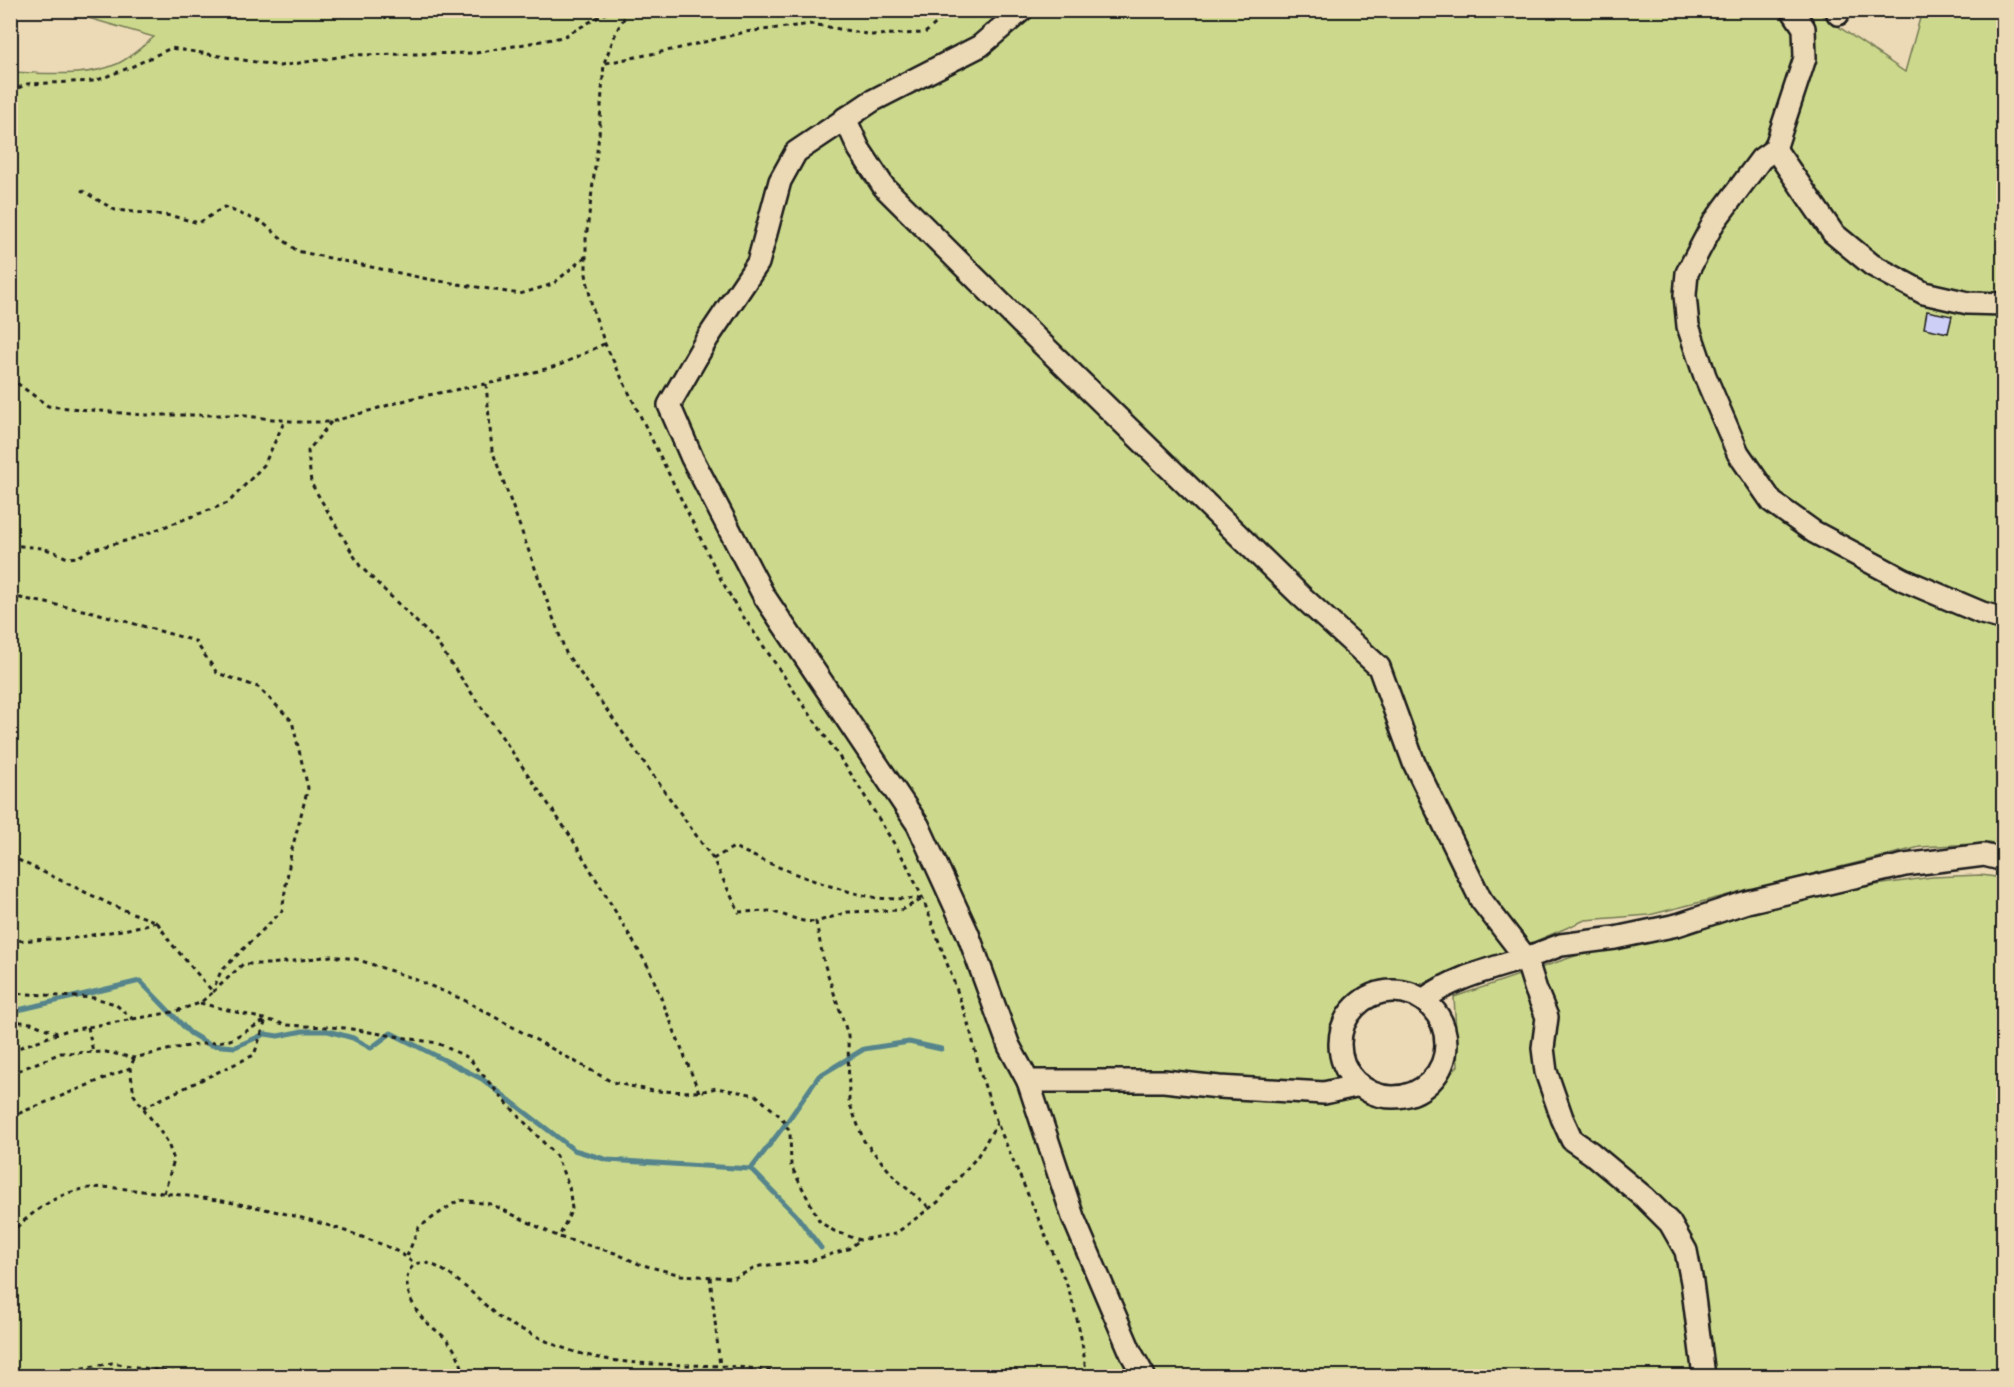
<svg xmlns="http://www.w3.org/2000/svg" width="2014" height="1387" font-family="'Shantell Sans',sans-serif">
<rect width="100%" height="100%" fill="#ecd9b6"/>
<filter id="ink" filterUnits="userSpaceOnUse"><feTurbulence type="fractalNoise" baseFrequency=".0167" numOctaves="2"/><feDisplacementMap in="SourceGraphic" scale="12" xChannelSelector="R" yChannelSelector="G"/><feConvolveMatrix kernelMatrix="1 2 1 2 8 2 1 2 1" color-interpolation-filters="sRGB"/></filter>
<g filter="url(#ink)">
<path fill="#ccd98c" stroke="#747a54" stroke-width="1.5" d="M61,10H1814L1905,72L1922,11H2003V848L1990,843L1920,847L1649,915L1585,920L1508,953L1420,984L1359,989L1329,1027L1337,1072L1358,1097L1391,1106L1422,1100L1458,1066L1454,997L1584,953L1641,941L1821,893L1932,877L1981,875L2003,878V1376H11L10,72C44,73 85,78 117,64C130,58 143,46 154,37Z"/>
<g fill="none" stroke-linecap="round" stroke-linejoin="round">
<g stroke="#54848c" stroke-width="5">
<polyline points="10,1012 140,981 190,1033 210,1045 235,1047 265,1034 278,1036 303,1031 328,1031 353,1038 371,1048 391,1033 482,1079 574,1150 608,1160 751,1169 796,1215 821,1248"/>
<polyline points="751,1169 787,1122 819,1076 864,1049 909,1042 941,1049"/>
</g>
</g>
<polygon fill="#cdcff7" stroke="#1c1c1c" stroke-width="1.5" points="1927,311 1952,316 1948,333 1924,328"/>
<g fill="none" stroke-linecap="round" stroke-linejoin="round">
<defs>
<g id="minor">
<polyline points="1022,10 980,46 872,101 796,152 780,181 758,263 707,339 669,405 692,458 764,596 918,825 968,934 1009,1046 1028,1081 1164,1081 1219,1087 1324,1093 1360,1085"/>
<polyline points="1838,14 1840,10"/>
<path d="M845,118L859,149L884,187L1042,344L1300,595L1379,667L1414,763L1481,900L1526,958C1491,969 1452,978 1423,1000"/>
<polyline points="1775,149 1805,58 1804,28 1792,10"/>
<polyline points="2004,304 1968,303 1924,293 1872,265 1833,233 1775,149 1761,159 1714,222 1687,273 1685,295 1688,326 1705,376 1738,453 1772,502 1814,532 1904,580 1982,613 2004,619"/>
<circle cx="1393" cy="1044" r="53"/>
<polyline points="1028,1081 1073,1217 1131,1353 1144,1376"/>
<polyline points="1704,1376 1692,1282 1686,1251 1670,1223 1644,1197 1591,1153 1572,1140 1562,1118 1546,1072 1543,1048 1547,1017 1536,990 1526,958 1561,945 1615,938 1677,925 1747,902 1905,865 1984,855 2004,860"/>
</g>
</defs>
<use href="#minor" stroke="#1c1c1c" stroke-width="26"/>
<g stroke="#1c1c1c" stroke-width="3" stroke-dasharray="4.5 4.5" stroke-linecap="butt">
<path d="M629,10L617,30L604,63L599,135L586,239V274L592,307L605,344L718,574L736,606L853,777L906,863L923,899L958,993L971,1033L980,1072L997,1123L1067,1285C1077,1315 1084,1345 1086,1376"/>
<polyline points="606,63 676,49 745,32 812,24 872,35 925,33 948,13 948,10"/>
<polyline points="10,92 27,84 95,81 131,67 171,48 280,66 351,55 476,53 563,37 611,10"/>
<polyline points="81,190 115,210 172,216 199,223 224,207 263,223 297,251 427,279 520,294 553,284 586,256"/>
<polyline points="10,378 48,406 142,415 238,415 298,422 331,422 413,398 501,381 560,365 604,344"/>
<polyline points="486,384 492,450 566,653 713,859 739,912 770,911 803,921 816,922"/>
<polyline points="331,422 308,451 311,483 360,566 435,640 571,837 649,968 699,1092"/>
<polyline points="10,545 42,548 55,552 67,558 78,557 90,550 129,540 228,503 264,465 285,420"/>
<polyline points="10,596 93,612 195,641 217,673 258,687 292,721 308,788 291,853 282,911 221,971 213,990"/>
<polyline points="10,856 116,907 157,922 170,942 213,992 200,1003 173,1012 65,1031 10,1051"/>
<path d="M713,859L734,847C778,868 824,887 872,897C888,900 907,898 923,899L901,910L848,912L816,922L824,963L848,1035L849,1102L864,1141L897,1180L930,1208"/>
<polyline points="10,941 74,938 128,929 157,922"/>
<polyline points="213,992 243,964 271,964 331,956 356,959 412,978 464,1000 612,1082 653,1091 700,1092 716,1088 756,1095 782,1118 790,1132 791,1166 820,1222 834,1231 860,1240 895,1234 938,1202 977,1157 997,1123"/>
<polyline points="10,993 95,998 115,1004 133,1019"/>
<polyline points="200,1003 288,1025 345,1028 437,1043 469,1058 502,1098 556,1156 569,1186 572,1209 559,1237 615,1253 639,1264 681,1275 734,1278 760,1266 810,1261 848,1249 860,1240"/>
<polyline points="10,1021 31,1023 57,1033"/>
<polyline points="88,1027 93,1052"/>
<polyline points="134,1059 130,1068 134,1095 167,1141 174,1160 164,1193"/>
<polyline points="10,1074 61,1053 106,1052 134,1058 176,1048 230,1040 266,1020 254,1055 142,1108"/>
<polyline points="10,1117 130,1068"/>
<path d="M10,1233C31,1214 56,1193 84,1189C103,1185 124,1189 143,1191C218,1198 292,1211 362,1237C381,1244 400,1250 414,1264"/>
<polyline points="407,1256 419,1227 459,1200 491,1204 559,1237"/>
<polyline points="710,1277 720,1366"/>
<polyline points="10,1375 65,1371 112,1363 193,1376"/>
<path d="M464,1376C462,1363 456,1350 447,1340C440,1332 430,1327 423,1319C412,1307 399,1279 413,1266C433,1248 485,1307 501,1319C512,1326 526,1331 538,1337C599,1368 654,1363 720,1366C747,1367 774,1371 801,1376"/>
</g>
<use href="#minor" stroke="#ecd9b6" stroke-width="21"/>
</g>
</g>
<rect width="2014" height="1387" fill="none" stroke="#ecd9b6" stroke-width="36"/>
<rect x="18" y="18" width="1978" height="1351" fill="none" stroke="#1c1c1c" stroke-width="2" filter="url(#ink)"/>
</svg>
